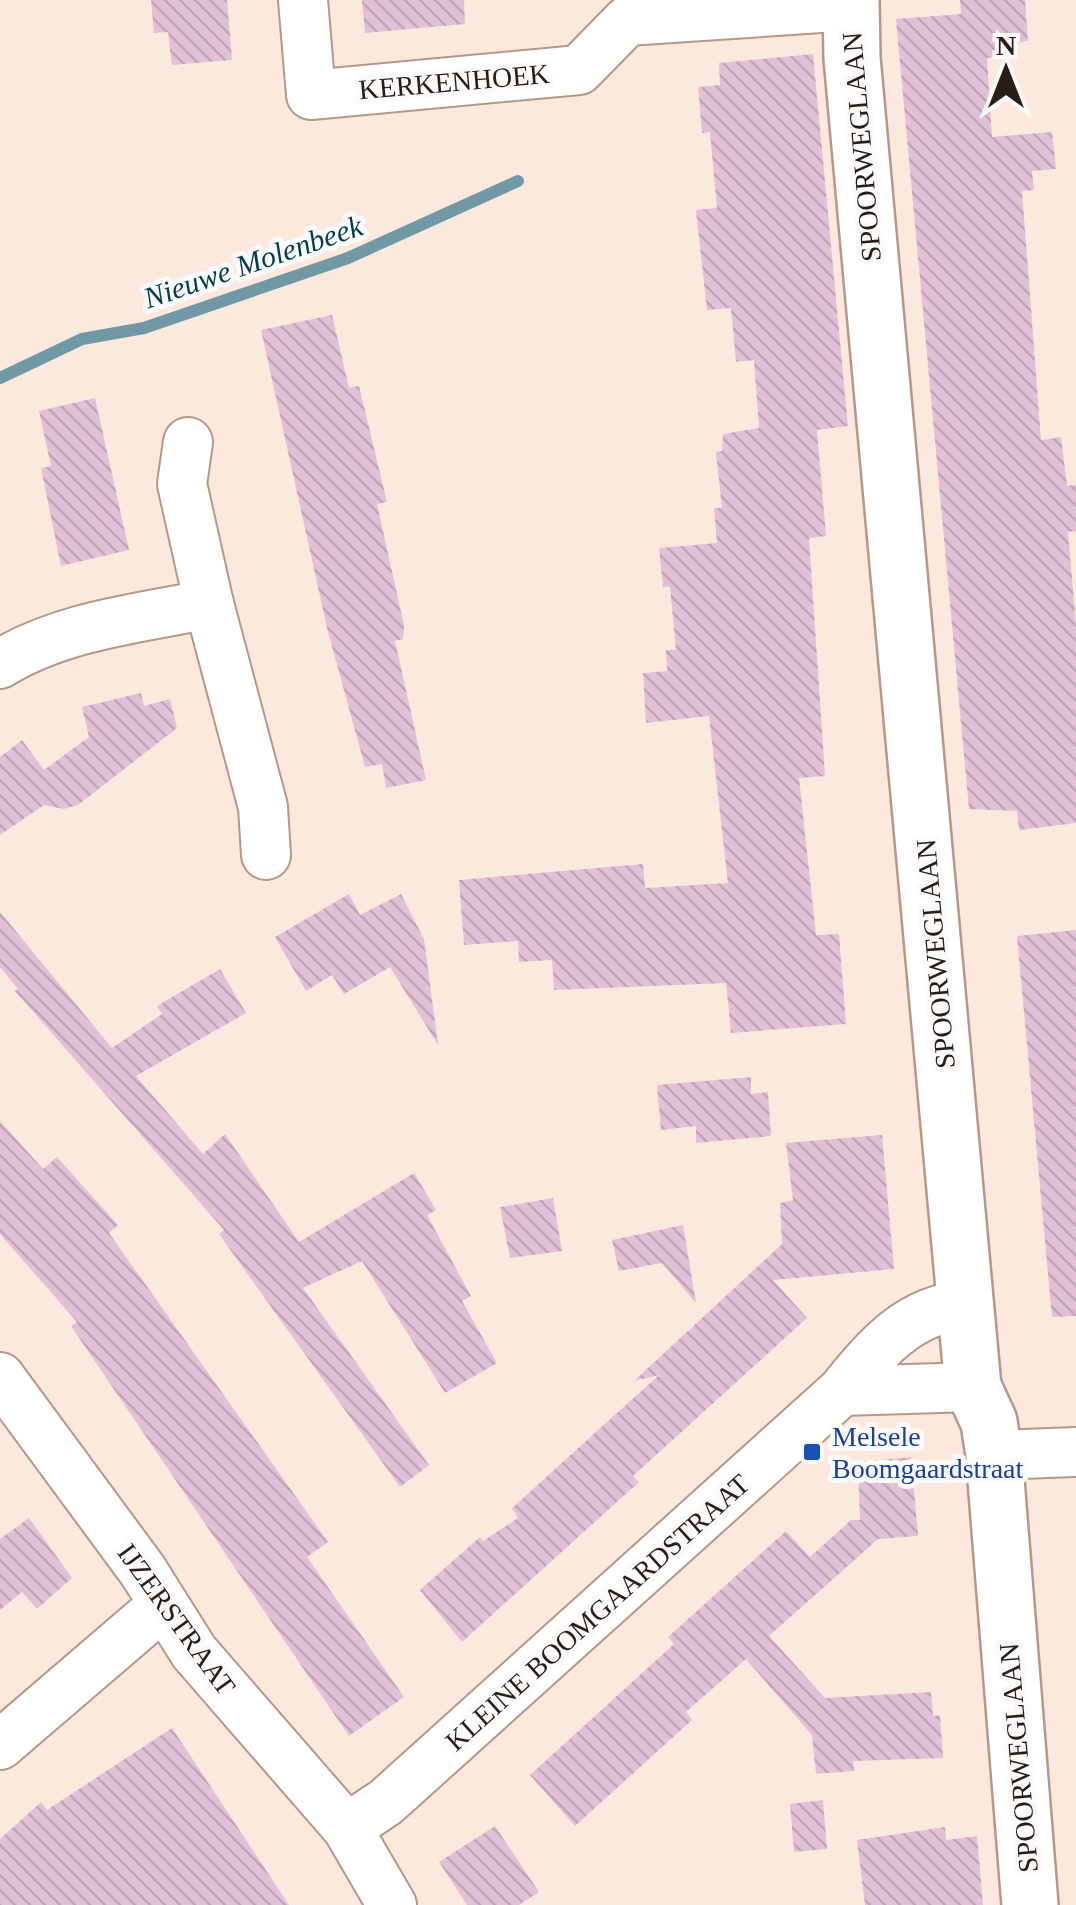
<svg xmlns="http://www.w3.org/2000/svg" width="1076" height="1905" font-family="Georgia,serif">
<defs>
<pattern id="building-back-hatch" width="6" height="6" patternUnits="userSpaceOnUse" patternTransform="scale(2.5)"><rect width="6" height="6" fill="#e1c1d8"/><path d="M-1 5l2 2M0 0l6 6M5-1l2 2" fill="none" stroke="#c1a5b9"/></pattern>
</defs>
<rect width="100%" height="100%" fill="#fce9de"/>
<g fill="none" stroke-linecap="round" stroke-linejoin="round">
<polyline stroke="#7199a5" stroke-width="12" points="0,378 82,339 144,328 348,258 518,181"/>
</g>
<g fill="url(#building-back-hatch)">
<polygon points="151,0 227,0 232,60 172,65 168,32 154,33"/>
<polygon points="362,0 464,0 465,24 365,33"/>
<polygon points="960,0 1025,0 1028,41 1002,44 1001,57 987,58 992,137 1052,132 1056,169 1032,171 1034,190 1022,191 1041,440 1061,437 1067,486 1076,485 1076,531 1068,532 1076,624 1076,823 1019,830 1017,811 969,809 896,19 961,14"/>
<polygon points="813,54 848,426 817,430 826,536 809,538 825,776 799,778 816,935 839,934 846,1024 731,1033 726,983 554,990 552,960 519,962 518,941 464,945 459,880 643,864 645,888 728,883 709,716 646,723 643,673 667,671 666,650 676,650 670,587 663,587 659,548 717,543 714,508 722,508 716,452 722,451 723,434 759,428 754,360 736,362 731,308 707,310 696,210 717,208 710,132 702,133 698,87 720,85 719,63"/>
<polygon points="332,315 349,388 359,386 387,502 377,504 404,625 403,639 395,641 426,780 386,788 382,764 365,767 328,632 261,330"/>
<polygon points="95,398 129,550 61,566 41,468 51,466 39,411"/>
<polygon points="141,693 144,706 170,699 177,728 78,805 64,809 44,805 0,835 0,757 22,740 44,770 89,737 82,707"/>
<polygon points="349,894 360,915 401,894 424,939 438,1045 390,967 344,994 332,975 306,991 275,937"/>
<polygon points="0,912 112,1048 162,1014 157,1006 220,969 246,1013 136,1076 203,1154 225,1134 299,1242 414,1173 436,1210 427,1215 471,1296 462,1301 497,1363 445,1393 362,1261 303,1288 429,1465 400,1487 219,1234 224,1230 15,991 18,989 0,967"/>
<polygon points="1076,930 1076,1316 1052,1317 1017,936"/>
<polygon points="751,1077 751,1094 768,1092 771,1136 696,1143 696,1126 661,1130 657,1085"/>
<polygon points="0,1121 43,1169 57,1157 118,1225 109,1233 328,1542 307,1557 404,1697 349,1736 71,1326 77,1322 0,1234"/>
<polygon points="882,1135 894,1269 773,1280 807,1318 633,1476 639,1482 462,1642 420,1590 480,1537 483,1541 518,1518 512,1508 659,1375 634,1381 782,1244 780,1203 793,1200 786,1143"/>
<polygon points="553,1198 562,1251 510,1258 500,1207"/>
<polygon points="683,1225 696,1303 662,1263 619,1271 612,1240"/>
<polygon points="911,1457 918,1536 878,1539 769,1636 825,1698 931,1692 933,1716 940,1715 943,1758 853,1761 854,1771 816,1774 812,1735 746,1659 686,1712 692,1720 575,1826 530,1775 674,1644 668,1637 786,1531 810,1557 851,1520 860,1520 858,1462"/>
<polygon points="29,1518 72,1578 37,1609 22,1592 0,1610 0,1539"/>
<polygon points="172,1728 289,1905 0,1905 0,1839 41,1802 47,1810"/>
<polygon points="823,1800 827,1849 794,1852 790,1804"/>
<polygon points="495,1826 539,1892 519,1905 467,1905 439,1862"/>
<polygon points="945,1827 946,1840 977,1836 983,1905 865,1905 857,1840"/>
</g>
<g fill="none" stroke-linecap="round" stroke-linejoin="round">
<defs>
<g id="minor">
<polyline points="303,0 311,95 579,70 627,21 851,6"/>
<polyline points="188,442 182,484 209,604"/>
<path d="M0,664C61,626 140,618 209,604L263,807L266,855"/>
<polyline points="0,1377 143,1571 194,1652 347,1828 392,1905"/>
<polyline points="842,1391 973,1387"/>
<polyline points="994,1455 1076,1452"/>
<polyline points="0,1745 162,1606"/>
<path d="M347,1828L386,1802L842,1391C876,1349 909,1309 966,1305"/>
</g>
<polyline id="tertiary" points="851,0 852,58 973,1387 989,1422 994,1455 1030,1905"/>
</defs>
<use href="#minor" stroke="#b69888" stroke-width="52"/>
<use href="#tertiary" stroke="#b69888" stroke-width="60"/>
<use href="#minor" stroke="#fff" stroke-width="48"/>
<use href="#tertiary" stroke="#fff" stroke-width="55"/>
</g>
<rect fill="#1a4fb4" stroke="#fafafa" stroke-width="4" x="802" y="1442" width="20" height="20" rx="5"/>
<g text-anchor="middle" stroke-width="10" stroke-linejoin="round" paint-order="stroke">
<g font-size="28" fill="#291e17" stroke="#fafafa">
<text transform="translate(454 81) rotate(-5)" y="10">KERKENHOEK</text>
<text transform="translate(861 147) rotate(-95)" y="10">SPOORWEGLAAN</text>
<text transform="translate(935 954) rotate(-95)" y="10">SPOORWEGLAAN</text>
<text transform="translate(597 1612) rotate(-42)" y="10">KLEINE BOOMGAARDSTRAAT</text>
<text transform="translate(177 1619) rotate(54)" y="10">IJZERSTRAAT</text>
<text transform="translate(1018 1758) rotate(-95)" y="10">SPOORWEGLAAN</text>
</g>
<g font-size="28" fill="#164399" stroke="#fafafa" text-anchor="start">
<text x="832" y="1446">Melsele<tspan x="832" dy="32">Boomgaardstraat</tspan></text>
</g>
<g font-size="30" font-style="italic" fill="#003e4c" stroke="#fafafa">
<text transform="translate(253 262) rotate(-19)" y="10">Nieuwe Molenbeek</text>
</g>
</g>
<g transform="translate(1006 70)" stroke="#fafafa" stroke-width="8" paint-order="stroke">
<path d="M0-8L18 38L0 25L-18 38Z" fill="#291e17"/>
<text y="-15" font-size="28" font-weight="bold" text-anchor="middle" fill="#291e17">N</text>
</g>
</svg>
